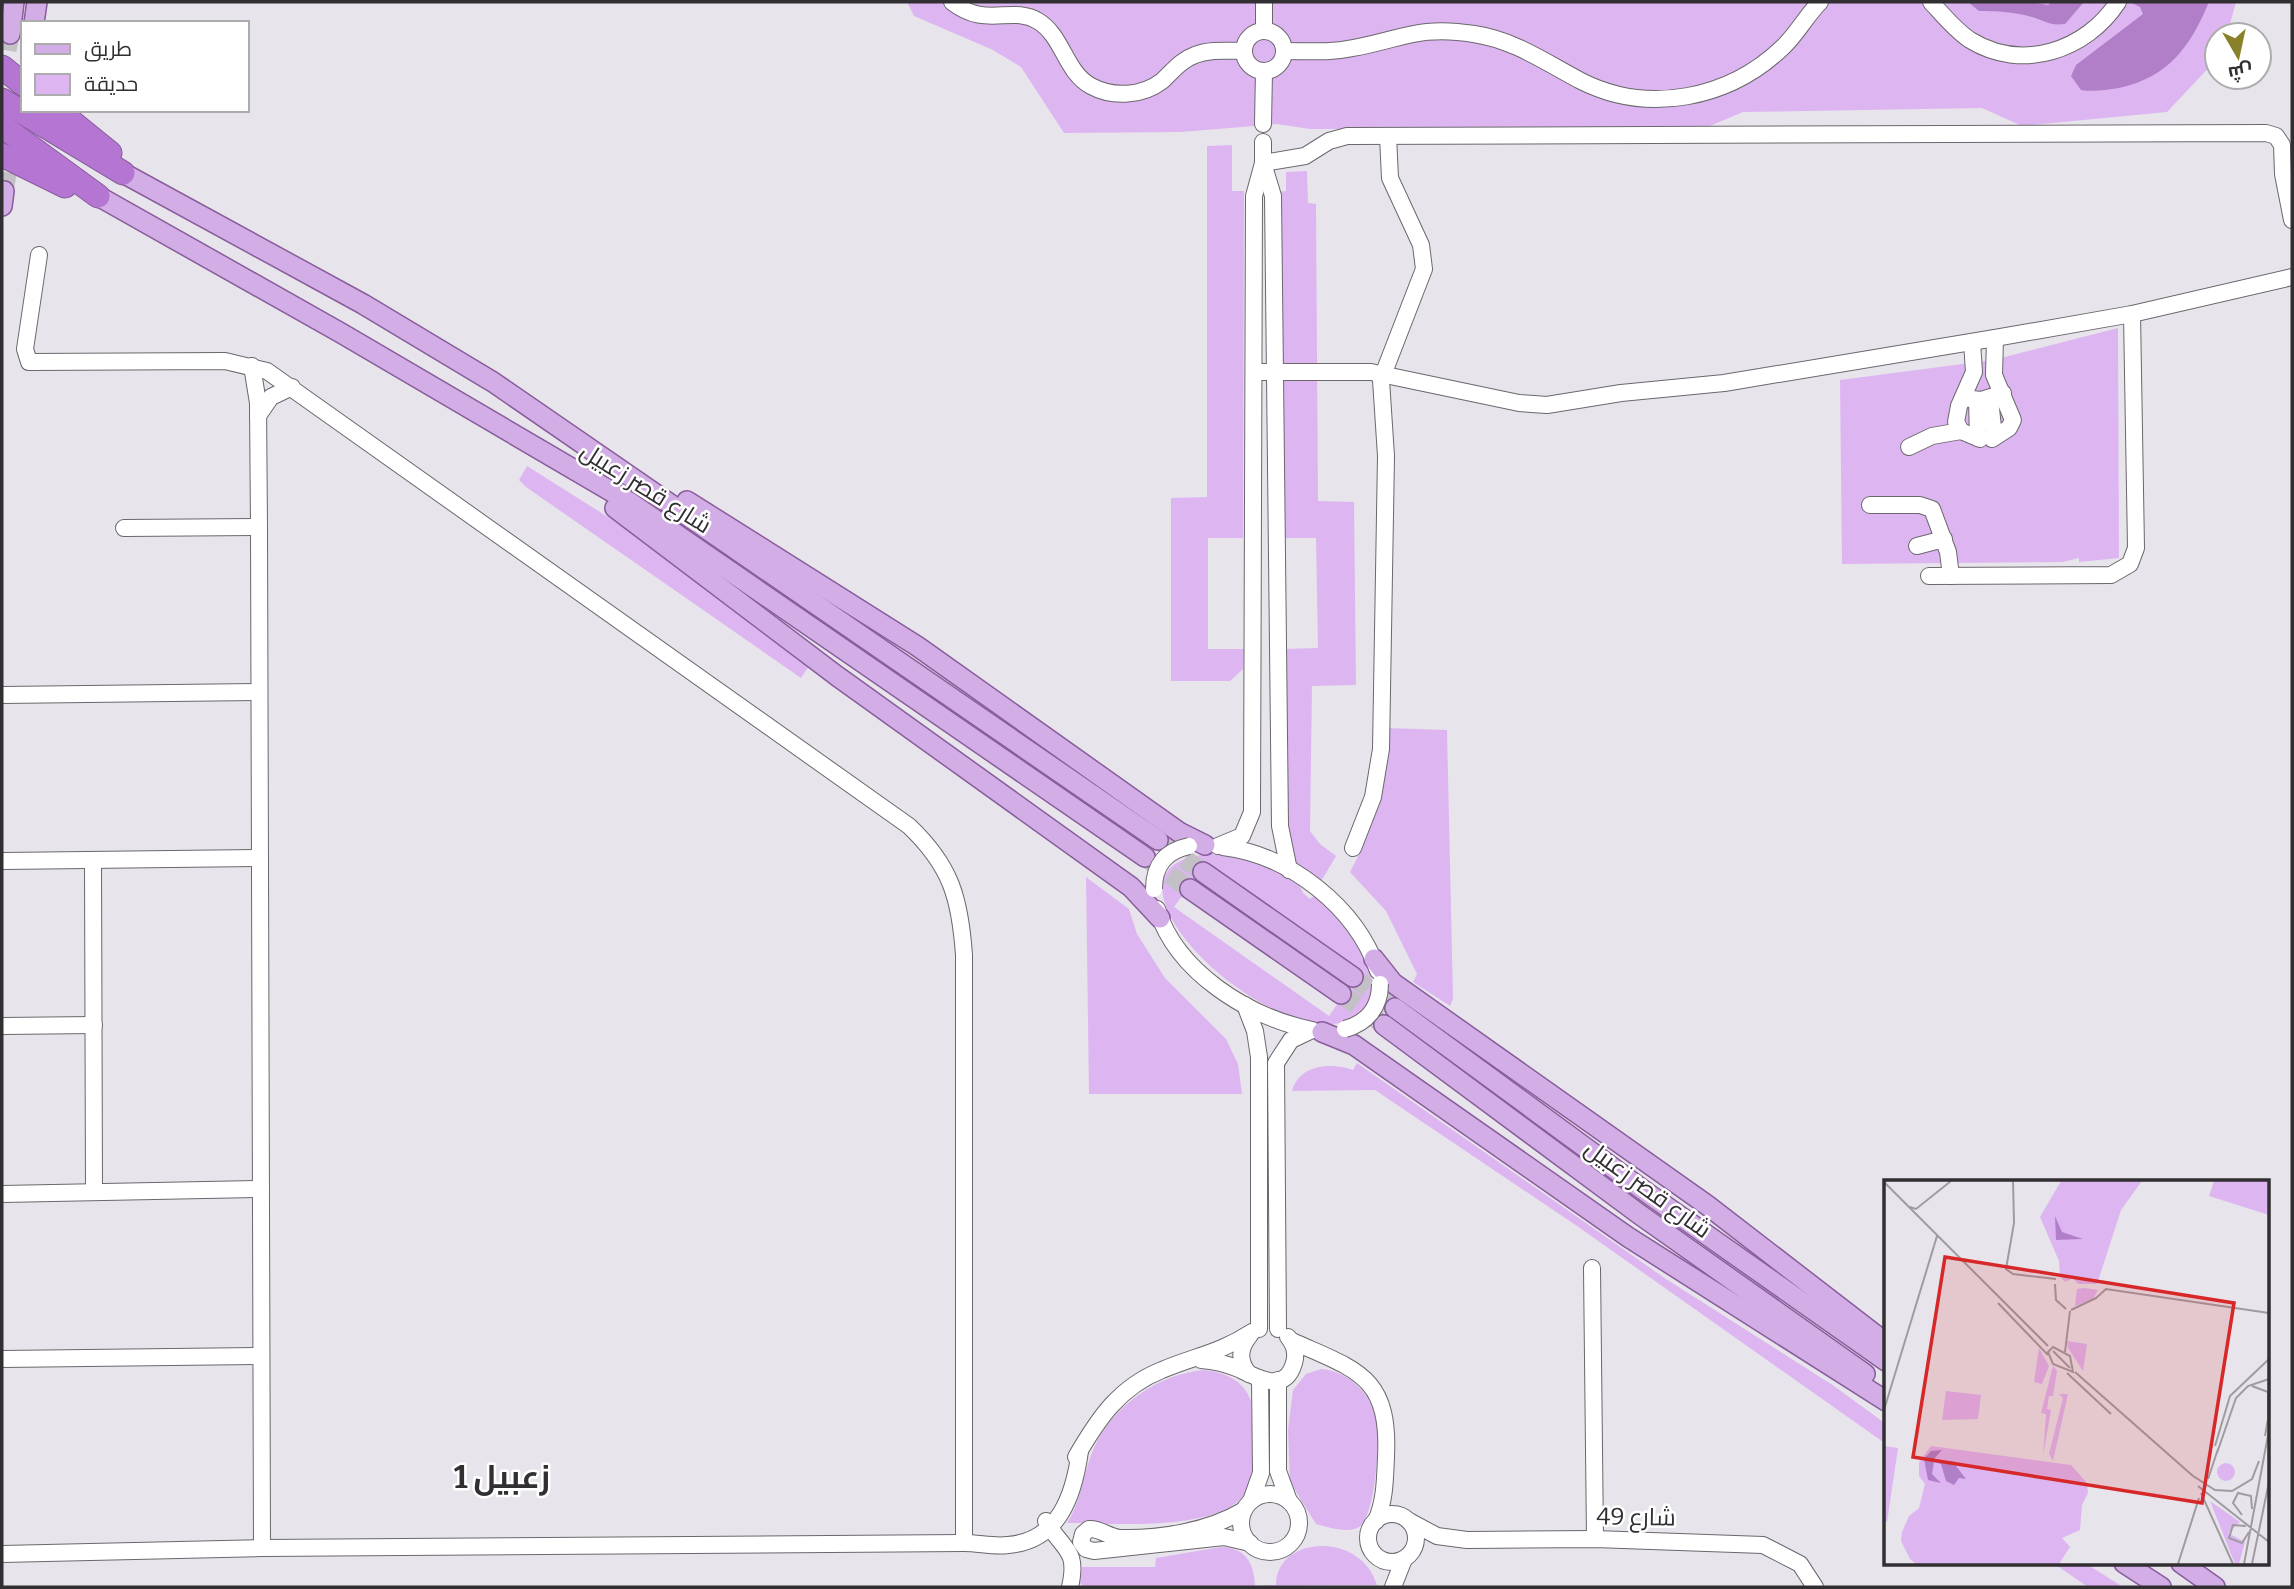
<svg xmlns="http://www.w3.org/2000/svg" width="2294" height="1589" font-family="Bitter,Cairo,serif">
<rect width="100%" height="100%" fill="#e8e4eb"/>
<g fill="#ddb6f1" fill-rule="evenodd">
<polygon points="907,2 2236,2 2227,35 2217,35 2217,59 2167,112 2022,126 1982,108 1743,112 1705,128 1310,129 1277,124 1181,132 1064,133 1021,67 993,50 914,16"/>
<polygon points="1232,145 1232,191 1244,191 1243,538 1208,538 1208,649 1244,649 1243,669 1230,681 1171,681 1171,498 1207,497 1207,146"/>
<polygon points="1307,171 1308,203 1316,204 1318,501 1354,502 1356,685 1312,686 1310,831 1320,844 1336,856 1320,883 1299,871 1287,850 1284,649 1318,648 1316,538 1282,538 1277,192 1286,191 1286,172"/>
<polygon points="2118,328 2119,558 2079,562 2079,558 2063,562 1842,564 1840,380 1993,360"/>
<polygon points="527,466 638,536 809,666 801,678 526,487 519,480"/>
<path d="M1387,728L1447,730L1453,999L1450,1006L1413,982L1417,974L1386,911L1350,872C1375,827 1385,779 1387,728Z"/>
<path d="M1212,854C1244,856 1274,868 1300,886L1303,893L1310,899L1314,896C1339,915 1391,975 1365,1008C1357,1018 1346,1023 1333,1024C1240,1028 1081,861 1212,854ZM1207,862L1360,971L1329,1016L1174,907Z"/>
<polygon points="1086,877 1129,909 1137,934 1165,978 1226,1039 1238,1064 1242,1094 1089,1094"/>
<path d="M1357,1063L1666,1279L1834,1386L1886,1424V1444L1577,1226L1375,1090L1292,1091C1299,1065 1330,1062 1353,1070Z"/>
<path d="M1321,1369C1347,1371 1369,1391 1375,1416C1381,1435 1376,1516 1359,1527C1349,1534 1327,1527 1316,1524L1290,1482L1288,1430L1293,1390L1306,1374Z"/>
<path d="M1204,1370C1225,1373 1243,1379 1251,1401C1251,1423 1256,1467 1249,1487C1230,1534 1109,1523 1067,1523C1082,1500 1083,1473 1094,1448C1113,1405 1159,1374 1204,1370Z"/>
<path d="M1221,1547C1246,1548 1254,1563 1255,1586L1276,1585C1276,1535 1361,1531 1377,1585L1084,1587L1080,1583L1082,1567H1155L1156,1558Z"/>
<polygon points="2053,1563 2085,1563 2123,1587 2088,1587"/>
</g>
<g fill="#b07fc8">
<path d="M1968,2H2030L2048,5L2051,2H2084L2065,24C2050,26 2045,21 2032,17C2015,12 1997,11 1979,11Z"/>
<path d="M2130,2H2209C2190,47 2169,77 2119,88C2106,90 2093,92 2081,90L2071,76L2076,65L2143,14L2140,7Z"/>
</g>
<g fill="none" stroke-linecap="round" stroke-linejoin="round">
<g stroke="#c3c0c6" stroke-width="19" stroke-dasharray="19 10" stroke-linecap="butt">
<polyline points="2,79 10,34"/>
<polyline points="4,191 23,88"/>
<polyline points="1161,842 1203,872"/>
<polyline points="1146,858 1190,889"/>
<polyline points="1353,977 1395,1008"/>
<polyline points="1341,994 1383,1024"/>
</g>
<defs>
<g id="minor">
<path d="M952,2C986,29 1011,5 1038,21C1063,36 1065,72 1091,86C1113,98 1143,96 1162,81C1173,71 1181,60 1195,55C1210,49 1227,51 1243,51"/>
<path d="M1931,2C1943,15 1955,30 1970,40C2022,72 2086,51 2118,2"/>
<polyline points="1264,30 1264,2"/>
<circle cx="1264" cy="51" r="20"/>
<path d="M1284,51C1308,51 1330,53 1353,48C1402,39 1420,25 1474,34C1514,40 1545,62 1581,81C1648,115 1729,99 1783,47C1797,34 1806,16 1820,2"/>
<polyline points="1263,124 1264,71"/>
<polyline points="1263,142 1263,163 1273,196 1280,826 1289,870"/>
<polyline points="1263,163 1305,156 1329,141 1347,136 2266,133 2276,136 2282,145 2283,174 2292,220"/>
<path d="M39,255L25,349L29,362L225,361L267,371L909,826C951,866 960,898 964,955V1543"/>
<polyline points="1972,342 1974,372 1959,406 1956,422 1961,431 1980,439"/>
<polyline points="252,366 258,403 259,527 262,1548"/>
<polyline points="1254,372 1371,372 1519,403 1547,405 1621,393 1724,383 1995,338 2132,314 2292,277"/>
<polyline points="1963,398 1981,400 2003,393"/>
<polyline points="1990,399 1994,437"/>
<polyline points="1977,400 1978,438"/>
<polyline points="258,416 271,397 292,387"/>
<polyline points="1992,439 2009,428 2013,420 1994,375 1995,338"/>
<polyline points="1909,447 1932,436 1961,431"/>
<polyline points="1870,505 1920,505 1932,509 1948,552 1951,576"/>
<polyline points="124,528 259,527"/>
<polyline points="1917,546 1944,539"/>
<polyline points="1929,576 2111,575 2130,564 2136,548 2132,314"/>
<polyline points="2,695 258,692"/>
<polyline points="1218,846 1242,836 1252,812 1254,196 1263,163"/>
<path d="M1223,847C1290,855 1356,907 1378,971"/>
<polyline points="1353,848 1373,797 1381,749 1386,456 1381,380 1424,269 1421,245 1390,178 1388,136"/>
<polyline points="2,861 260,858"/>
<polyline points="93,861 94,1192"/>
<path d="M1157,909C1177,973 1249,1017 1312,1030"/>
<polyline points="1245,1005 1255,1031 1259,1057 1259,1329"/>
<polyline points="2,1026 94,1025"/>
<polyline points="2,1194 261,1189"/>
<polyline points="1592,1268 1595,1539"/>
<polyline points="1278,1329 1276,1063 1291,1040 1312,1030"/>
<path d="M1292,1341C1356,1370 1390,1375 1386,1457C1385,1479 1385,1501 1376,1521"/>
<polyline points="2,1359 260,1356"/>
<path d="M1201,1360C1214,1361 1227,1364 1239,1369C1257,1378 1285,1394 1294,1363C1297,1353 1294,1344 1288,1337"/>
<path d="M1249,1374C1238,1361 1239,1348 1250,1335"/>
<polyline points="1278,1380 1278,1471 1289,1501"/>
<path d="M1076,1457C1098,1419 1119,1387 1162,1370C1195,1356 1220,1353 1252,1332"/>
<circle cx="1270" cy="1523" r="29"/>
<polyline points="1251,1501 1261,1473 1260,1381"/>
<path d="M1244,1510C1209,1531 1160,1539 1120,1538C1108,1537 1100,1528 1089,1529L1083,1534L1081,1542L1086,1549L1094,1551L1224,1537L1250,1543"/>
<circle cx="1392" cy="1538" r="24"/>
<path d="M1046,1521C1062,1550 1079,1548 1070,1587"/>
<polyline points="1409,1521 1437,1536 1467,1540 1595,1539 1763,1545 1800,1564 1815,1587"/>
<path d="M2,1554L262,1548L964,1543C979,1543 994,1547 1008,1545C1059,1541 1074,1495 1080,1451"/>
<polyline points="1393,1587 1404,1559"/>
</g>
<g id="major">
<polyline points="34,23 37,2"/>
<polyline points="10,34 14,2"/>
<polyline points="123,173 363,304 493,382 1158,840"/>
<polyline points="98,196 341,333 631,503 1145,857"/>
<polyline points="2,206 4,191"/>
<polyline points="687,501 917,646 1179,832 1205,845"/>
<polyline points="615,508 837,676 1131,887 1160,918"/>
<polyline points="1203,872 1353,977"/>
<polyline points="1190,889 1341,994"/>
<polyline points="1374,959 1393,983 1707,1205 1886,1343"/>
<polyline points="1395,1008 1650,1195 1886,1361"/>
<polyline points="1384,1025 1639,1214 1865,1374"/>
<polyline points="1322,1032 1354,1045 1628,1237 1886,1401"/>
<polyline points="2124,1563 2161,1587"/>
<polyline points="2181,1563 2215,1587"/>
</g>
<g id="highway">
<polyline points="2,67 23,84"/>
<polyline points="2,100 123,173"/>
<polyline points="57,110 110,153"/>
<polyline points="2,126 98,196"/>
<polyline points="2,155 65,186"/>
</g>
</defs>
<use href="#minor" stroke="#6b676d" stroke-width="18"/>
<use href="#major" stroke="#875d9b" stroke-width="22"/>
<use href="#highway" stroke="#875d9b" stroke-width="25"/>
<use href="#minor" stroke="#fff" stroke-width="16"/>
<use href="#major" stroke="#d3ade5" stroke-width="19"/>
<use href="#highway" stroke="#b576d3" stroke-width="23"/>
<defs>
<g id="minor-bridge">
<path d="M1154,889C1154,865 1166,851 1189,846"/>
<path d="M1345,1029C1367,1023 1380,1007 1380,984"/>
</g>
</defs>
<use href="#minor-bridge" stroke="#6b676d" stroke-width="18" stroke-linecap="butt"/>
<use href="#minor-bridge" stroke="#fff" stroke-width="16"/>
</g>
<g text-anchor="middle" stroke-width="5" stroke-linejoin="round" paint-order="stroke">
<g font-size="24" fill="#312f32" stroke="#fff">
<text transform="translate(646 488) rotate(32)" y="8">شارع قصر زعبيل</text>
<text transform="translate(1648 1189) rotate(36)" y="8">شارع قصر زعبيل</text>
<text transform="translate(1636 1517) rotate(1)" y="8">شارع 49</text>
</g>
<g font-size="32" font-weight="bold" fill="#312f32" stroke="#fff">
<text x="502" y="1488">زعبيل 1</text>
</g>
</g>
<g transform="translate(1884 1180)">
<rect width="385" height="385" fill="#e8e4eb"/>
<path d="M177,1H258L237,30L213,104H194L189,98L181,102L176,96L175,81L156,37ZM330,1H385V35L325,16ZM193,109L201,108L214,110L209,119L191,126ZM183,161L203,164L199,191L184,168ZM155,168L165,186L158,204L150,202ZM169,186L173,191L169,216H165L163,229L167,230L159,276L162,234L157,233ZM62,211L97,215L94,239L58,240ZM175,214H184L169,281L165,274L179,218ZM0,266L14,268L3,342L0,341ZM47,266L187,285L203,303L204,313L198,325L196,350L178,358L186,367L175,384H32L26,379L17,361L18,352L25,336L35,328L41,304L35,296V282ZM333 292a9 9 0 1 1 18 0a9 9 0 1 1-18 0ZM326,321L356,342L344,353L361,362L355,384H351Z" fill="#ddb6f1"/>
<path d="M171,36L178,52L199,59L172,60ZM58,270L49,280L69,282L82,299L75,298L70,305L62,301L57,284L50,282L48,294L57,303L44,300L40,279L47,271Z" fill="#b07fc8"/>
<path fill="none" stroke="#9f9ca1" stroke-width="2" d="M129,1L130,43L122,89L129,94L172,99M0,2L164,166M26,27L32,29L67,1M171,104L172,120L182,129M211,119L222,109L385,133M114,123L164,175M187,130L212,118M169,167L186,176L189,192L169,184L164,172ZM169,171L186,188M181,172L186,131M191,192L309,296M183,193L227,234M368,206L384,212V237M0,230L53,56M381,256L385,233M331,266L346,216L385,179M333,273L352,218L364,206L385,199M309,296L331,310L348,311L368,299L375,281M324,299L334,269M314,306L385,362M317,313L349,384M358,335L349,323L354,313L367,316L368,329M362,346L349,345L345,358L358,363L365,352M294,384L315,318M360,384L385,250M368,384L385,302"/>
<path fill="#d62828" fill-opacity="0.15" stroke="#d62828" stroke-width="3.5" d="M61,77L350,123L318,323L29,277Z"/>
<rect width="385" height="385" fill="none" stroke="#312f32" stroke-width="3.5"/>
</g>
<rect width="2294" height="1589" fill="none" stroke="#312f32" stroke-width="7"/>
<rect x="21" y="21" width="228" height="91" fill="#ffffff" stroke="#adacad" stroke-width="2"/>
<rect x="35" y="44" width="35" height="10" fill="#d3ade5" stroke="#adacad" stroke-width="2"/>
<text x="84" y="56" font-size="21" fill="#312f32">طريق</text>
<rect x="35" y="74" width="35" height="21" fill="#ddb6f1" stroke="#adacad" stroke-width="2"/>
<text x="84" y="91" font-size="21" fill="#312f32">حديقة</text>
<g transform="translate(2238 56) rotate(171)"><circle r="33" fill="#ffffff" stroke="#adacad" stroke-width="2"/>
<path d="M0-5L12 26L0 18L-12 26Z" fill="#898129"/>
<text y="-10" font-size="19" font-weight="bold" text-anchor="middle" fill="#312f32">ش</text>
</g>
</svg>
